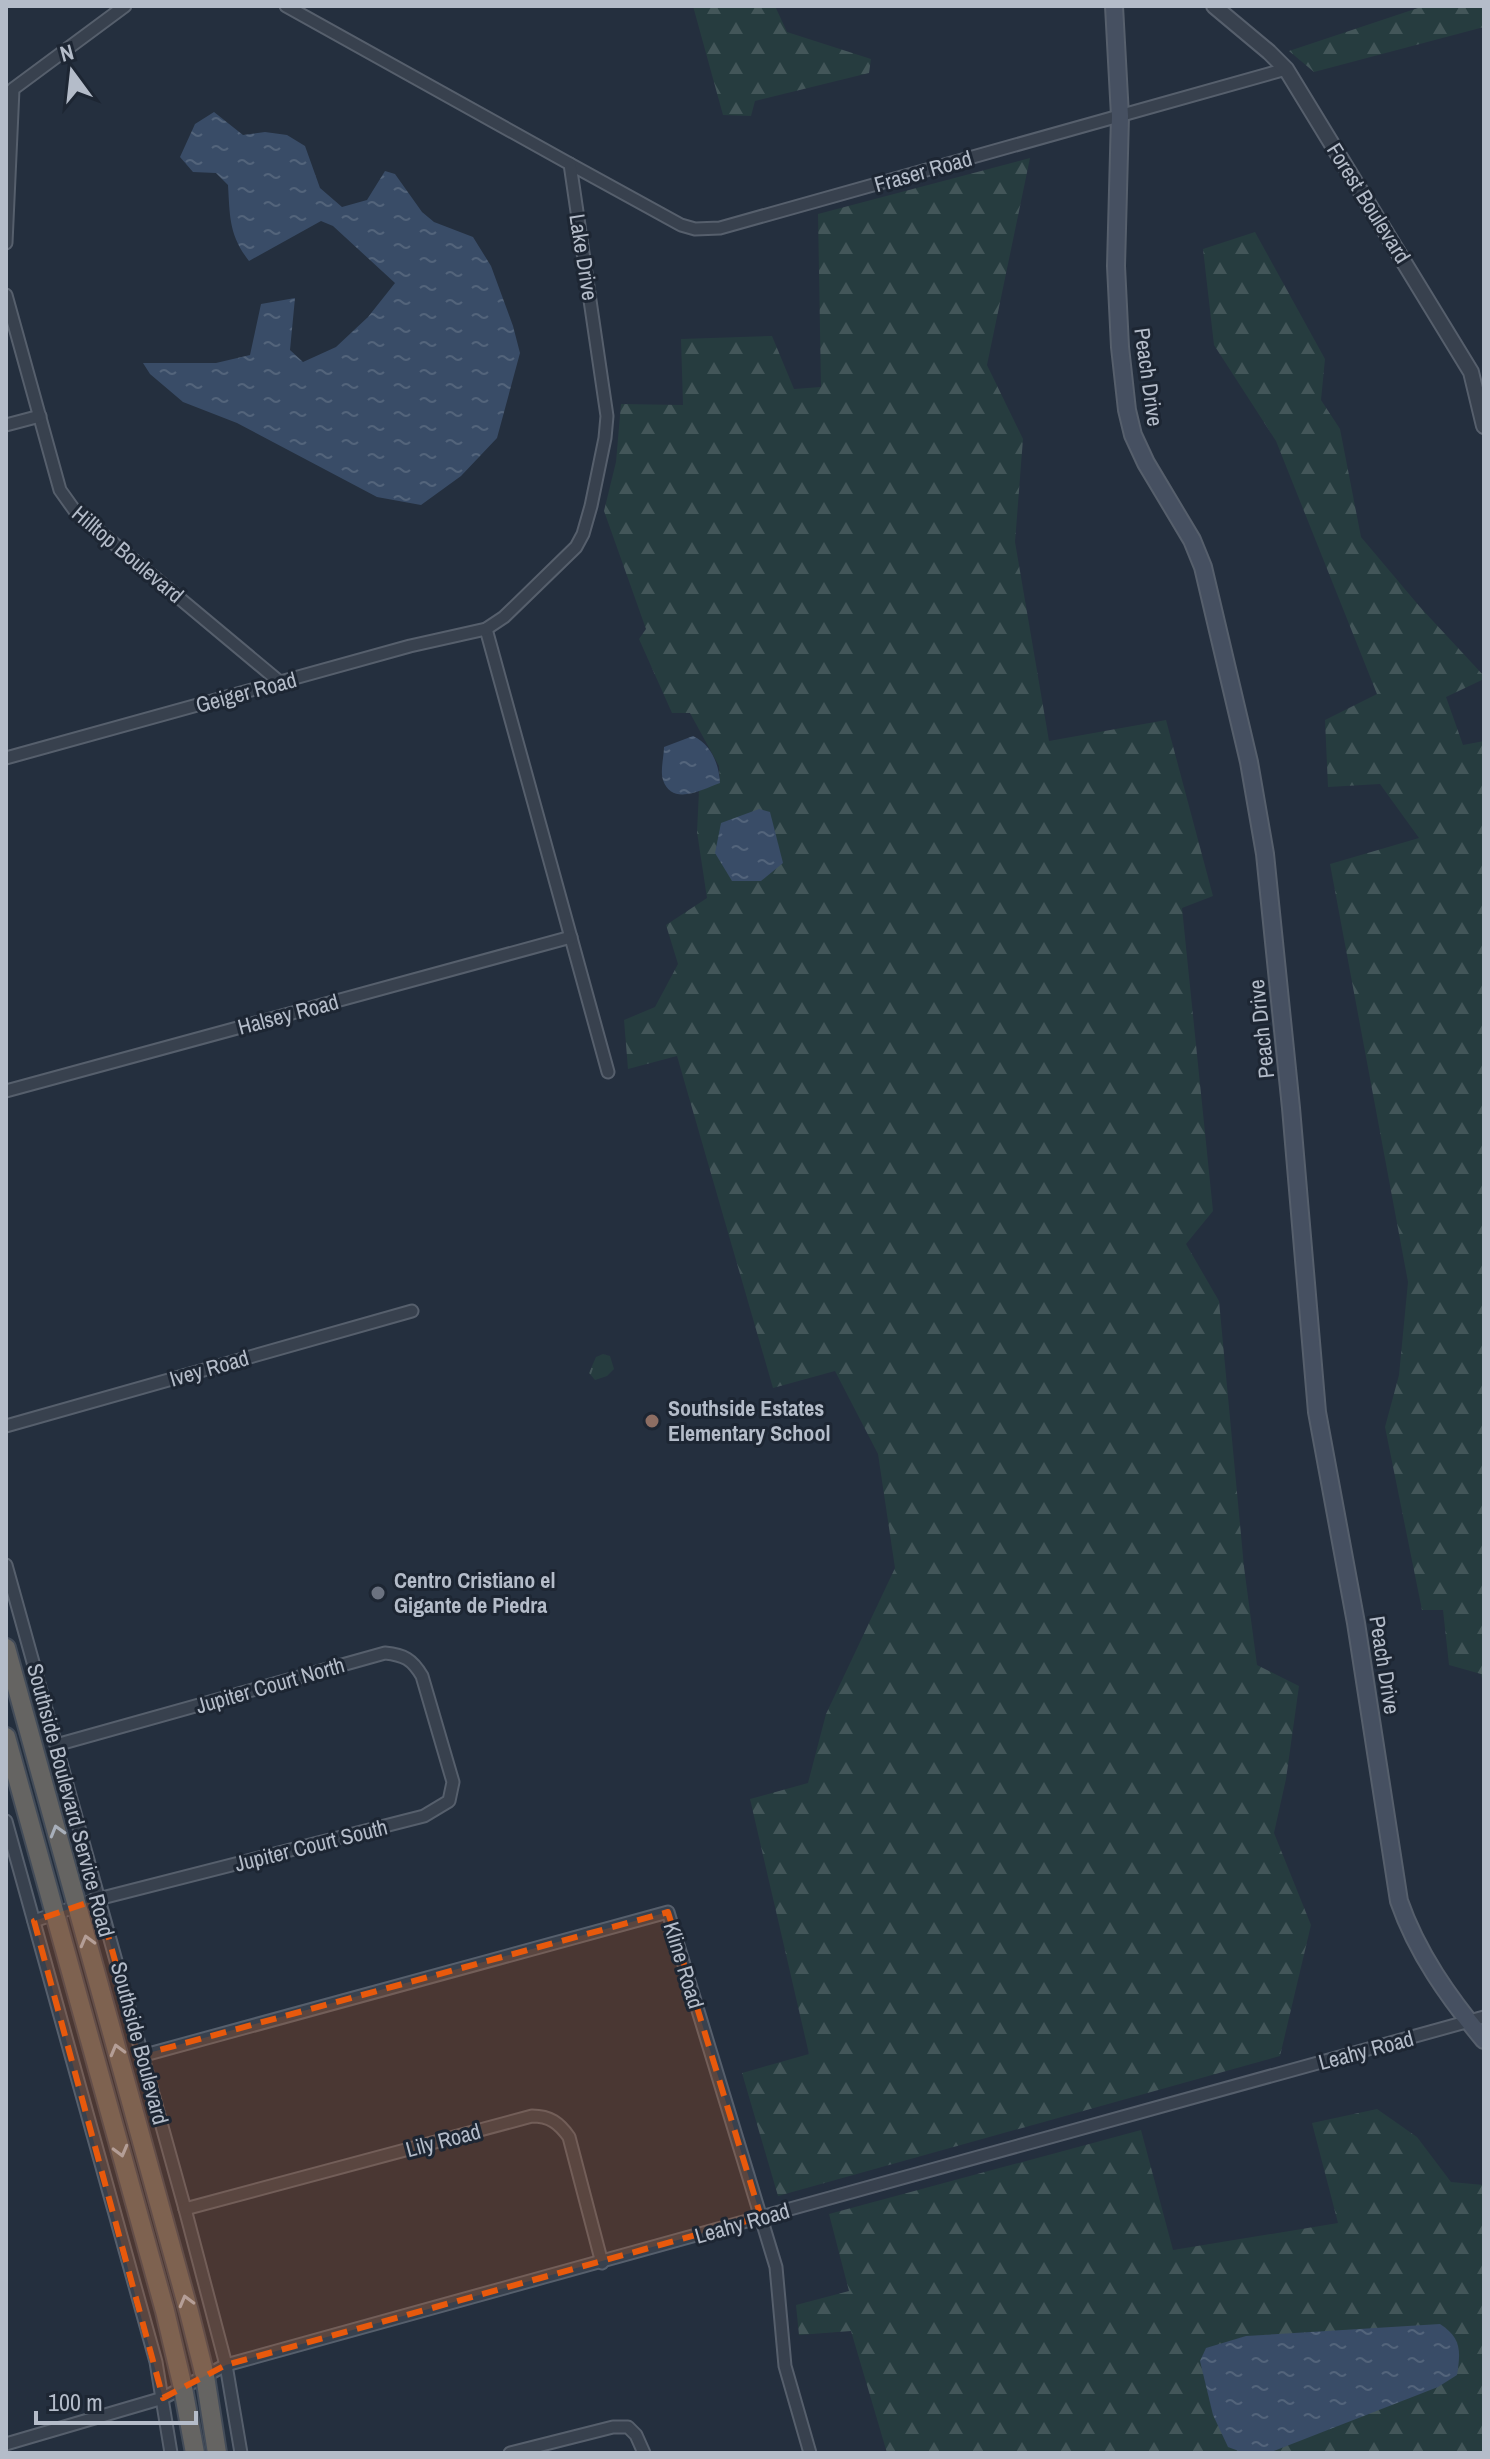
<svg xmlns="http://www.w3.org/2000/svg" width="1490" height="2459" font-family="'Archivo Narrow',sans-serif">
<defs>
<pattern id="grass-tufts" width="24" height="20" patternUnits="userSpaceOnUse" patternTransform="scale(2)"><rect width="24" height="20" fill="#263c3f"/><path d="M3 7l-1-3M5 7V3M7 7l1-3M15 17l-1-3M17 17v-4M19 17l1-3" fill="none" stroke="#435659"/></pattern>
<pattern id="forest-firs" width="22" height="20" patternUnits="userSpaceOnUse" patternTransform="scale(2)"><rect width="22" height="20" fill="#263c3f"/><path d="M5 1l3.5 6h-7zM16 11l3.5 6h-7z" fill="#435659"/></pattern>
<pattern id="water-ripples" width="26" height="14" patternUnits="userSpaceOnUse" patternTransform="scale(2)"><rect width="26" height="14" fill="#394c67"/><path d="M2 4q2-2 4 0t4 0M15 11q2-2 4 0t4 0" fill="none" stroke="#53647b"/></pattern>
</defs>
<rect width="100%" height="100%" fill="#242f3e"/>
<polygon fill="url(#grass-tufts)" points="603,1354 610,1356 614,1369 607,1376 595,1380 589,1373 596,1357"/>
<g fill="url(#forest-firs)">
<polygon points="693,6 775,6 787,32 871,59 869,73 755,101 751,116 723,115"/>
<polygon points="1424,6 1484,6 1484,27 1314,72 1289,51"/>
<polygon points="1030,158 987,365 1023,439 1015,542 1049,741 1166,720 1213,896 1182,908 1213,1211 1186,1244 1219,1301 1244,1567 1257,1665 1299,1686 1286,1779 1274,1833 1311,1925 1280,2056 778,2196 742,2073 809,2054 750,1799 808,1783 826,1714 895,1568 878,1454 835,1371 773,1388 677,1056 628,1069 624,1020 655,1007 678,964 666,925 707,898 697,832 699,791 720,782 719,766 690,713 672,713 639,639 646,629 604,511 616,462 621,404 683,405 681,339 772,336 794,389 821,387 818,214"/>
<polygon points="1255,232 1325,359 1321,400 1340,429 1361,537 1420,607 1484,676 1484,679 1446,697 1463,745 1484,741 1484,1690 1481,1674 1449,1665 1443,1610 1422,1610 1385,1427 1399,1375 1408,1282 1330,864 1419,838 1380,784 1328,787 1325,720 1377,694 1276,441 1214,345 1203,249"/>
<polygon points="1377,2109 1417,2137 1451,2182 1484,2185 1484,2453 887,2453 851,2331 799,2335 796,2305 849,2291 829,2214 1141,2130 1173,2250 1338,2223 1312,2123"/>
</g>
<g fill="url(#water-ripples)">
<path d="M214,112L243,135L265,132L287,135L305,146L320,188L342,207L367,200L385,171L395,174L422,212L434,222L473,237L491,266L513,326L520,353L497,438L461,476L421,505L377,497L237,423L183,402L150,374L143,363H216L250,355L261,304L295,298L290,350L303,362L336,347L368,317L395,283L333,226L321,221L249,261C229,235 230,217 228,185L216,173L193,172L180,157L195,124Z"/>
<path d="M693,736C711,744 719,764 720,783C703,789 672,807 663,780C660,771 664,756 664,747Z"/>
<polygon points="759,809 770,812 783,863 761,881 732,881 715,853 721,823"/>
<path d="M1440,2324C1461,2338 1461,2350 1457,2375L1438,2387L1269,2453H1244L1228,2447L1213,2415L1200,2361L1206,2348L1246,2336Z"/>
</g>
<g fill="none" stroke-linecap="round" stroke-linejoin="round">
<defs>
<g id="minor">
<polyline points="570,164 681,225 695,229 720,228 1286,69"/>
<polyline points="6,243 13,89 125,6"/>
<polyline points="6,295 60,490 75,511 281,683"/>
<polyline points="6,425 40,416"/>
<polyline points="486,629 608,1072"/>
<polyline points="6,758 410,646 486,629 504,617 576,547 583,534 591,506 605,438 607,416 570,164 286,6"/>
<polyline points="6,1091 571,937"/>
<polyline points="6,1426 412,1311"/>
<polyline points="6,1565 185,2209 226,2365 241,2453"/>
<polyline points="6,1821 156,2362 171,2453"/>
<path d="M34,1921L98,1899L424,1816L449,1801L453,1782L422,1676C412,1659 404,1655 385,1653L56,1745"/>
<polyline points="141,2056 668,1912 776,2267 785,2366 810,2453"/>
<path d="M185,2209L532,2116C550,2116 559,2123 569,2137L602,2263"/>
<polyline points="6,2444 163,2398 226,2365 1484,2017"/>
<polyline points="510,2453 613,2427 628,2427 636,2435 644,2453"/>
</g>
<polyline id="tertiary" points="1214,6 1269,52 1286,69 1471,372 1484,426"/>
<path id="secondary" d="M1114,6L1120,116L1116,266L1120,347L1127,410L1133,435L1146,463L1192,540L1203,567L1249,762L1265,854L1291,1108L1317,1412L1356,1623L1399,1901C1417,1953 1449,1998 1484,2040"/>
<g id="trunk">
<polyline points="6,1648 189,2312 205,2376 217,2453"/>
<polyline points="6,1737 165,2311 183,2388 195,2453"/>
</g>
</defs>
<use href="#minor" stroke="#565f6c" stroke-width="15"/>
<use href="#tertiary" stroke="#565f6c" stroke-width="18"/>
<use href="#secondary" stroke="#565f6c" stroke-width="20"/>
<use href="#trunk" stroke="#434c59" stroke-width="22"/>
<use href="#minor" stroke="#38414e" stroke-width="11"/>
<use href="#tertiary" stroke="#38414e" stroke-width="14"/>
<use href="#secondary" stroke="#465061" stroke-width="16"/>
<use href="#trunk" stroke="#656462" stroke-width="18"/>
</g>
<defs><path id="oneway-chevron" d="M-2-3.5L2.5 0L-2 3.5" fill="none" stroke-width="1.6" stroke-linecap="round" stroke-linejoin="round" transform="scale(2)"/></defs>
<g stroke="#a8afba">
<use href="#oneway-chevron" transform="translate(57 1831) rotate(-106)"/>
<use href="#oneway-chevron" transform="translate(87 1941) rotate(-105)"/>
<use href="#oneway-chevron" transform="translate(117 2050) rotate(-105)"/>
<use href="#oneway-chevron" transform="translate(121 2151) rotate(75)"/>
<use href="#oneway-chevron" transform="translate(186 2301) rotate(-105)"/>
</g>
<path fill="#e8590c" fill-opacity="0.2" stroke="#e8590c" stroke-width="6" stroke-dasharray="16 10" stroke-linejoin="round" d="M98,1899L141,2055L668,1912L761,2217L226,2365L163,2398L34,1921Z"/>
<circle fill="#8d6e63" stroke="#1d2633" stroke-width="3" cx="652" cy="1421" r="8"/>
<circle fill="#6b7280" stroke="#1d2633" stroke-width="3" cx="378" cy="1593" r="8"/>
<g text-anchor="middle" stroke-width="6" stroke-linejoin="round" paint-order="stroke">
<g font-size="22" fill="#b4bcc9" stroke="#1d2633">
<text transform="translate(923 171) rotate(-16)" y="8">Fraser Road</text>
<text transform="translate(1369 203) rotate(58)" y="8">Forest Boulevard</text>
<text transform="translate(584 257) rotate(81)" y="8">Lake Drive</text>
<text transform="translate(1149 377) rotate(82)" y="8">Peach Drive</text>
<text transform="translate(128 554) rotate(40)" y="8">Hilltop Boulevard</text>
<text transform="translate(246 692) rotate(-15)" y="8">Geiger Road</text>
<text transform="translate(288 1014) rotate(-15)" y="8">Halsey Road</text>
<text transform="translate(1261 1029) rotate(-96)" y="8">Peach Drive</text>
<text transform="translate(209 1368) rotate(-16)" y="8">Ivey Road</text>
<text transform="translate(1385 1665) rotate(81)" y="8">Peach Drive</text>
<text transform="translate(270 1685) rotate(-16)" y="8">Jupiter Court North</text>
<text transform="translate(71 1800) rotate(75)" y="8">Southside Boulevard Service Road</text>
<text transform="translate(311 1845) rotate(-14)" y="8">Jupiter Court South</text>
<text transform="translate(684 1965) rotate(73)" y="8">Kline Road</text>
<text transform="translate(140 2043) rotate(75)" y="8">Southside Boulevard</text>
<text transform="translate(1366 2050) rotate(-15)" y="8">Leahy Road</text>
<text transform="translate(443 2140) rotate(-15)" y="8">Lily Road</text>
<text transform="translate(742 2223) rotate(-16)" y="8">Leahy Road</text>
</g>
<g font-size="22" font-weight="bold" fill="#b4bcc9" stroke="#1d2633" text-anchor="start">
<text x="668" y="1416">Southside Estates<tspan x="668" dy="25">Elementary School</tspan></text>
<text x="394" y="1588">Centro Cristiano el<tspan x="394" dy="25">Gigante de Piedra</tspan></text>
</g>
</g>
<rect width="1490" height="2459" fill="none" stroke="#b4bcc9" stroke-width="16"/>
<g transform="translate(72 72) rotate(345)" stroke="#1d2633" stroke-width="6" paint-order="stroke">
<path d="M0-6L14 30L0 20L-14 30Z" fill="#b4bcc9"/>
<text y="-12" font-size="22" font-weight="bold" text-anchor="middle" fill="#b4bcc9">N</text>
</g>
<path d="M36 2411v12h160v-12" fill="none" stroke="#b4bcc9" stroke-width="4"/>
<text x="48" y="2411" font-size="24" fill="#b4bcc9" stroke="#1d2633" stroke-width="6" paint-order="stroke">100 m</text>
</svg>
